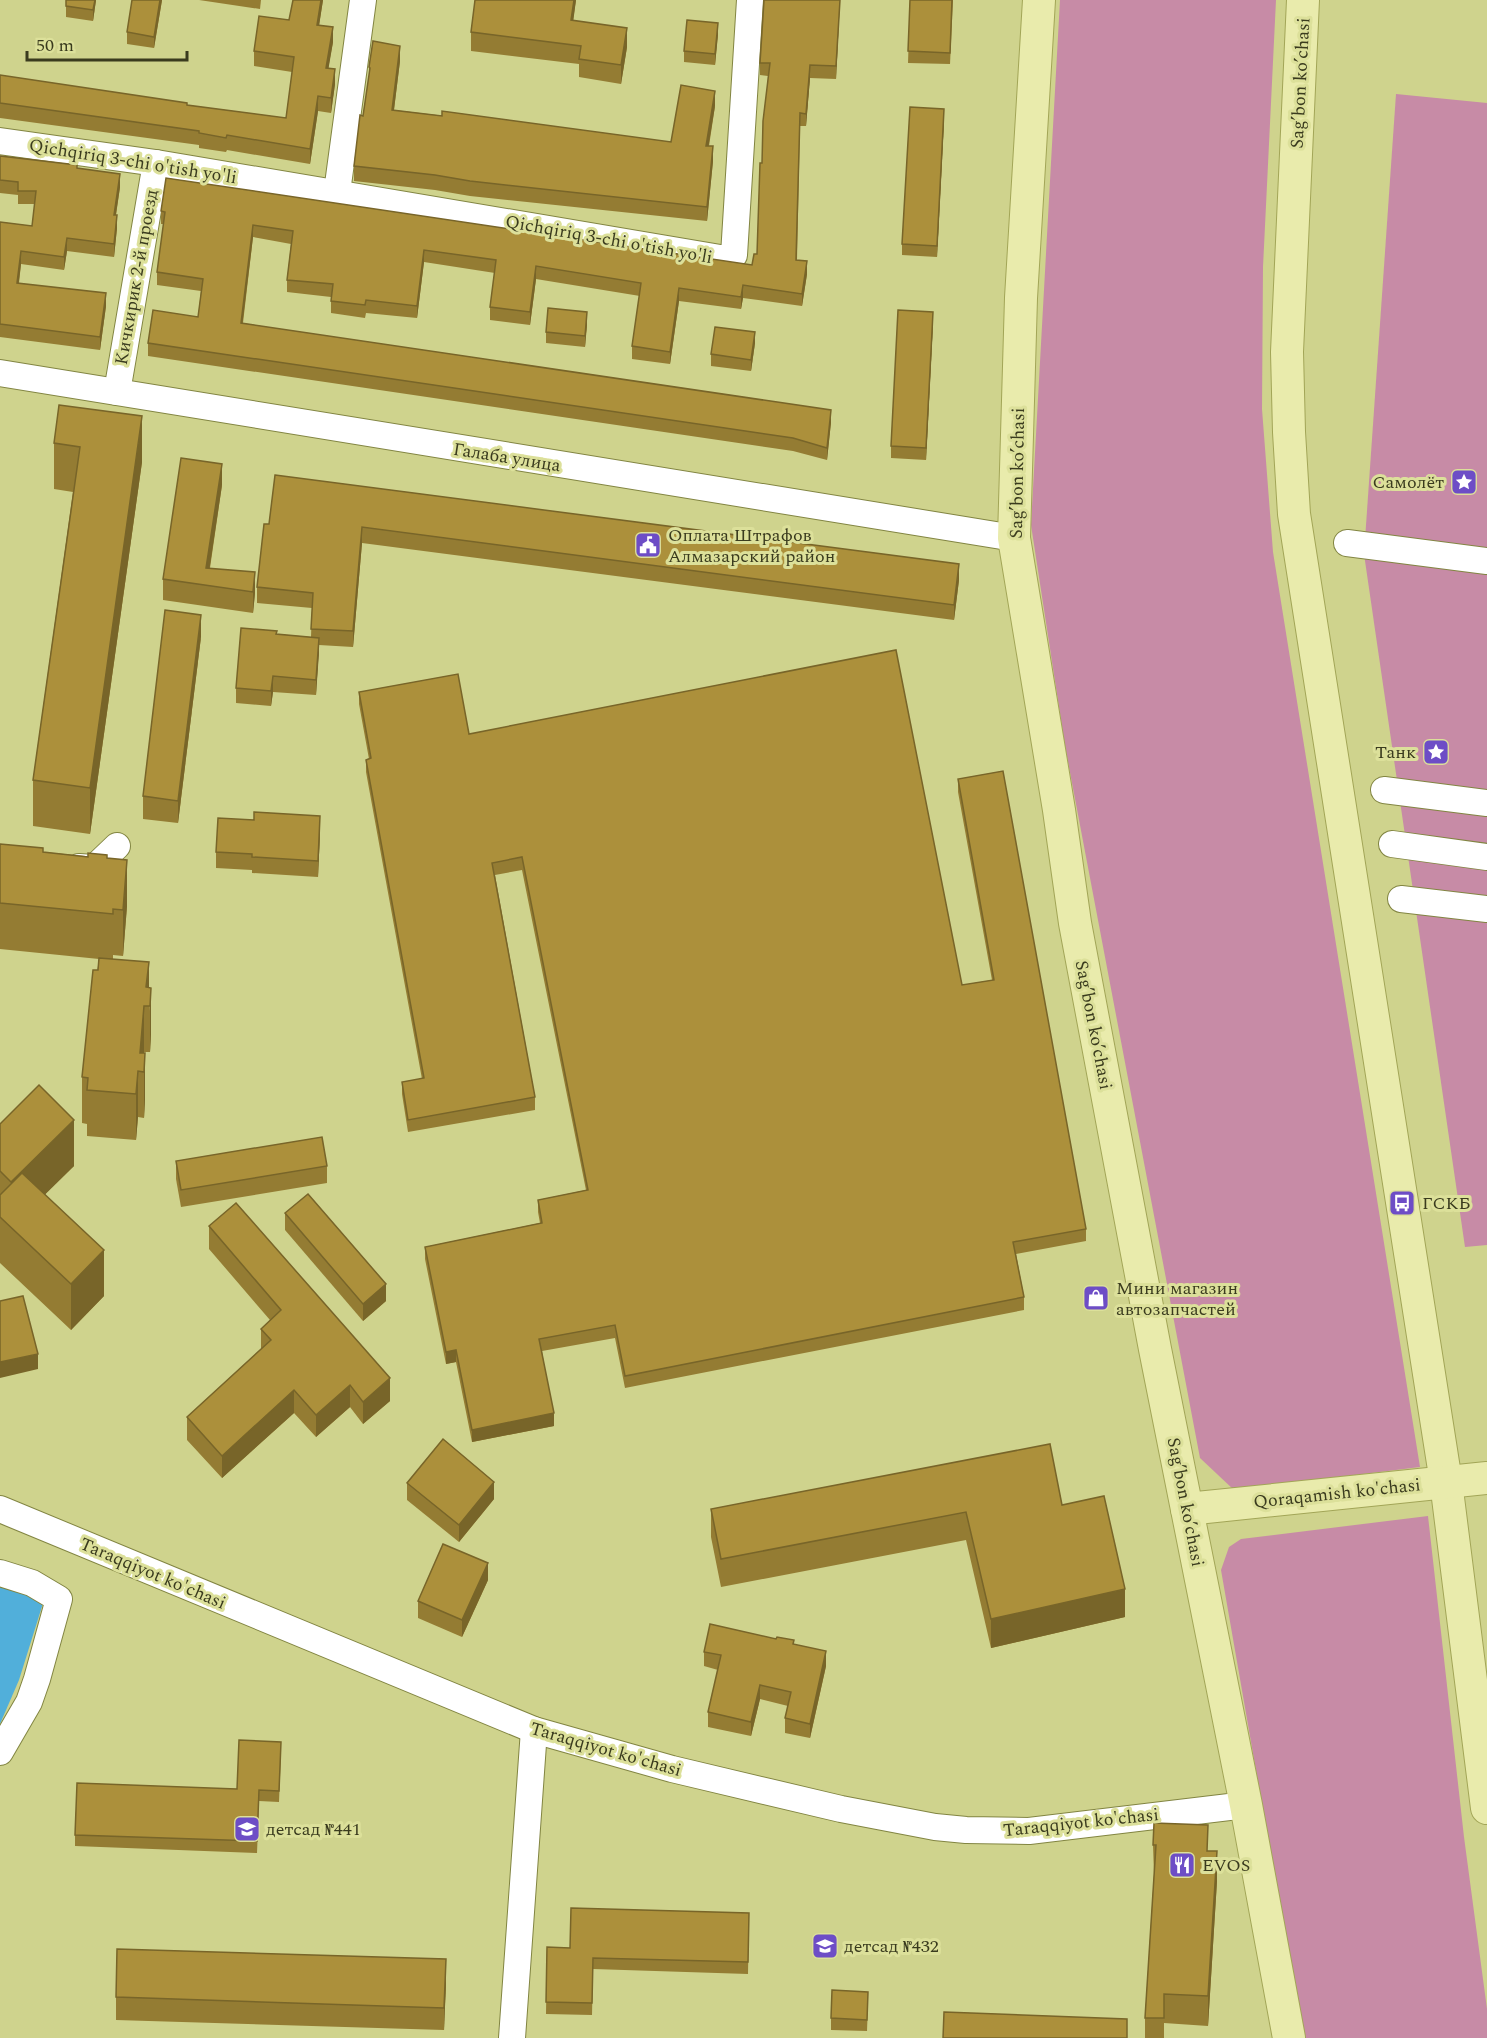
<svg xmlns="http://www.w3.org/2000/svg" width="1487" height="2038" font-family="Spectral,serif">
<rect width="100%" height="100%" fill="#cfd38d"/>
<g fill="#c78ba6">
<polygon points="1060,0 1276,0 1263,267 1262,409 1273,552 1420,1467 1234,1490 1200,1458 1065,746 1031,525"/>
<polygon points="1396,94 1487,103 1487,1245 1465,1247 1364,554"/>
<polygon points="1428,1516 1464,1837 1487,2009 1487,2038 1305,2038 1269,1845 1221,1570 1229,1547 1241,1539"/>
</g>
<polygon fill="#51afda" points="0,1580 44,1600 19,1680 0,1724"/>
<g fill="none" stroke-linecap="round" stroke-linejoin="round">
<defs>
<g id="minor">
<polyline points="0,141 156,163 726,259 734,255 750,0"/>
<polyline points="337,192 363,0"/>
<polyline points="0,373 1014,538"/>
<polyline points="117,392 156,163"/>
<polyline points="1347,543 1487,561"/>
<polyline points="1384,790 1487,803"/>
<polyline points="1392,844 1487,857"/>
<polyline points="79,867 94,868 117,846"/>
<polyline points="1401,899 1487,909"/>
<polyline points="0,1509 534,1730 672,1769 841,1809 935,1827 966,1830 1029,1831 1246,1805"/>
<polyline points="0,1573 32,1583 59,1599 37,1679 29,1702 0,1752"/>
<polyline points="512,2038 534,1730"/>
</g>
<g id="major">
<polyline points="1039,0 1021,298 1014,538 1059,810 1075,923 1155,1349 1246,1805 1289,2038"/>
<polyline points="1303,0 1287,352 1289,432 1294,514 1446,1482 1487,1808"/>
<polyline points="1187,1509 1487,1478"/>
</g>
</defs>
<use href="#minor" stroke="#828542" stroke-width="28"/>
<use href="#major" stroke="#a2a557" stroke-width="34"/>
<use href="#minor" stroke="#fff" stroke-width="26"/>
<use href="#major" stroke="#e9ebac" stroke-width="32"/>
</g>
<g fill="#947c33">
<polygon points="96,0 93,21 66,17 66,6"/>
<polygon points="132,0 162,0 154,48 127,44 127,32"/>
<polygon points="199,0 261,0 260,9"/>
<polygon points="293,0 323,0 319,25 333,42 328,69 335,84 331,113 318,111 310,164 227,150 226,152 199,148 199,145 0,118 0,75 187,105 286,118 292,72 254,66 254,51 289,20"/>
<polygon points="475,0 576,0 573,20 627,47 621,84 579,77 579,64 471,51 471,32"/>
<polygon points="840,0 836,79 810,78 806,126 800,126 797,260 807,274 802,306 743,298 741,309 679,301 670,364 632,359 632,346 640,296 536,279 530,325 490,320 490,307 495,273 424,262 417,318 366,313 365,318 331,313 331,297 287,292 287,280 291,244 253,237 243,323 831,422 827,460 793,451 148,356 148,343 198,317 201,291 157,285 157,272 164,224 161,224 161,211 752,265 757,254 768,76 760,75 760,63"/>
<polygon points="910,0 953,0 950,64 908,63"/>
<polygon points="718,34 715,65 684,62 684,51"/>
<polygon points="400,61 394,110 671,142 715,106 709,146 713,161 707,221 470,196 435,190 354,181 354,166 369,79 369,67"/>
<polygon points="944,121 937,257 902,255 902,244"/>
<polygon points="0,156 77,168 120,187 116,215 117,228 114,257 67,251 64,270 21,264 19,283 106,306 100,350 0,337 0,222 32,226 35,204 18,204 18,195 0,193"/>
<polygon points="933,323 926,460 891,458 891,446"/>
<polygon points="587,324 585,347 546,343 546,332"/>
<polygon points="755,343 751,371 711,366 711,354"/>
<polygon points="59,405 142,462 90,834 33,826 33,780 73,492 54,489 54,443"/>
<polygon points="275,475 959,580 954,620 362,543 353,647 319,645 316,695 273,692 271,706 236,703 236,688 277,634 311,637 312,608 257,603 257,587 269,524"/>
<polygon points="222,485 210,568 255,593 253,613 163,600 163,579"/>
<polygon points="201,637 178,823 143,819 143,796"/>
<polygon points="359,692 469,734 962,985 992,980 958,792 958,779 1086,1229 1086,1241 1016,1254 1024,1297 1024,1310 625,1388 615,1338 542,1351 554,1426 472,1442 456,1362 446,1364 425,1259 425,1247 540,1223 538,1212 538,1200 586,1190 522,870 495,875 535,1097 535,1110 408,1132 402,1094 402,1082 422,1079 366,772 366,760 369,759 359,704"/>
<polygon points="320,832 318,877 252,873 252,870 216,868 216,852"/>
<polygon points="0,844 43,852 107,858 127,906 123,956 113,955 113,959 149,988 151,1034 150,1052 144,1052 145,1099 144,1118 138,1117 136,1140 87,1136 87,1124 82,1123 82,1077 99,959 0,949"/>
<polygon points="0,1124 74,1166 45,1194 104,1296 71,1330 0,1263"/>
<polygon points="176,1161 327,1166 327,1183 181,1207 176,1179"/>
<polygon points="285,1213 386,1301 363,1321 285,1230"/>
<polygon points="209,1226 390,1401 363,1424 350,1407 316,1437 294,1413 222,1478 187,1440 187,1417 261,1349 261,1329 270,1320 209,1249"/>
<polygon points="407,1483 494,1499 459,1542 407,1500"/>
<polygon points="1062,1505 1125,1617 991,1648 966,1540 721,1587 711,1537 711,1509"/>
<polygon points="488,1580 462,1637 418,1618 418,1601"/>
<polygon points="794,1644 826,1666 810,1738 785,1733 785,1718 788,1706 760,1699 751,1736 708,1727 708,1712 718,1670 704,1666 704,1652"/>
<polygon points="281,1753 279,1802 259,1801 257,1853 75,1846 75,1835 237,1789"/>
<polygon points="1153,1845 1208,1851 1217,1881 1208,2026 1164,2023 1164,2038 1145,2038 1145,2018 1154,1874"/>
<polygon points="749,1913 748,1974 593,1969 592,2015 546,2014 547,1947 570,1948"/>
<polygon points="446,1982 444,2030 116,2020 116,1997"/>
<polygon points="868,2003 867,2031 831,2030 831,2018"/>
</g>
<g fill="#786529">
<polygon points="95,0 96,0 93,21 93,10"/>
<polygon points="160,0 162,0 154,48 154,37"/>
<polygon points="321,0 323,0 317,39 317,25"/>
<polygon points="574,0 576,0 571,38 571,20"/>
<polygon points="840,0 836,79 836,66"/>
<polygon points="718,23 718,34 715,65 715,54"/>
<polygon points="333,27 333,42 326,83 326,68"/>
<polygon points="627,28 627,47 621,84 621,65"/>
<polygon points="400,46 400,61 392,125 392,110"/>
<polygon points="810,65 810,78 806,126 806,114"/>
<polygon points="335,69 335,84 331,113 331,98"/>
<polygon points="715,91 715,106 706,161 706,146"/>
<polygon points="318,96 318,111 310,164 310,149"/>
<polygon points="944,109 944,121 937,257 937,246"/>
<polygon points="713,146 713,161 707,221 707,207"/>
<polygon points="120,174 120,187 114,227 114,215"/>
<polygon points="117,215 117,228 114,257 114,244"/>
<polygon points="253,225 253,237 241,335 241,323"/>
<polygon points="67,238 67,251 64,270 64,257"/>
<polygon points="424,250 424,262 417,318 417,306"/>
<polygon points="21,251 21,264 17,296 17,283"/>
<polygon points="807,261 807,274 802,306 802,294"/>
<polygon points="536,266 536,279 530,325 530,312"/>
<polygon points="743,285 743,298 741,309 741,297"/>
<polygon points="679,288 679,301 670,364 670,352"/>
<polygon points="106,293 106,306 100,350 100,337"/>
<polygon points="587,312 587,324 585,347 585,336"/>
<polygon points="933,312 933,323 926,460 926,448"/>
<polygon points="755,332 755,343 751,371 751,360"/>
<polygon points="831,410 831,422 827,460 827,448"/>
<polygon points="142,416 142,462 90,834 90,788"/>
<polygon points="222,464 222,485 207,585 206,568"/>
<polygon points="362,527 362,543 353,647 353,631"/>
<polygon points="959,564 959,580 954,620 954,605"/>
<polygon points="255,572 255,593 253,613 253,592"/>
<polygon points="201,615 201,637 178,823 178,801"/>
<polygon points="319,638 319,653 316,695 316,680"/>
<polygon points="273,676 273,692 271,706 271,691"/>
<polygon points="320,816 320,832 318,877 318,861"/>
<polygon points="127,860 127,906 123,956 123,910"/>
<polygon points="149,962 149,1006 146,987"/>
<polygon points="151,988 151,1034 150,1052 150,1006"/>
<polygon points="144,1006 144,1052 142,1072 140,1053"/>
<polygon points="145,1053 145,1099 144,1118 144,1072"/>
<polygon points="138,1071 138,1117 136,1140 136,1094"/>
<polygon points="74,1120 74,1166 11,1228 11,1182"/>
<polygon points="104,1250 104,1296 71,1330 71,1284"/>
<polygon points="386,1284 386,1301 363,1321 363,1304"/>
<polygon points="456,1350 456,1362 446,1364 446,1352"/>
<polygon points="38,1354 38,1369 0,1378 0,1362"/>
<polygon points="390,1378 390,1401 363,1424 363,1402"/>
<polygon points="350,1385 350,1407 316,1437 316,1415"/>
<polygon points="294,1390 294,1413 222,1478 222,1456"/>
<polygon points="554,1413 554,1426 472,1442 472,1430"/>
<polygon points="494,1482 494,1499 459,1542 459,1525"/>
<polygon points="488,1563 488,1580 462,1637 462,1620"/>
<polygon points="1125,1589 1125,1617 991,1648 991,1619"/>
<polygon points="826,1651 826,1666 810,1738 810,1724"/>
<polygon points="760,1685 760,1699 751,1736 751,1722"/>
<polygon points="1217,1851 1217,1881 1208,2026 1208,1996"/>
<polygon points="446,1959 446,1982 444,2030 444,2008"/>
</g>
<g fill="#ac903b" stroke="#786529" stroke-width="1.5">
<polygon points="66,0 95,0 93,10 66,6"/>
<polygon points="132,0 160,0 154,37 127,32"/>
<polygon points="293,0 321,0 317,25 333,27 326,68 335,69 331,98 318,96 310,149 227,135 226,138 199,133 199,131 0,103 0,75 187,103 187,105 286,118 294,57 254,51 259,16 289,20"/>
<polygon points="475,0 574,0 571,20 627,28 621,65 579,59 581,46 471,32"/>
<polygon points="764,0 840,0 836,66 810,65 806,114 800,113 796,260 807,261 802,294 743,285 741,297 679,288 670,352 632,346 641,283 536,266 530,312 490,307 496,260 424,250 417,306 366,300 365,305 331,301 333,284 287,280 293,231 253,225 241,323 831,410 827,448 793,438 148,343 153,310 198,317 203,279 157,272 165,212 161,211 166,178 752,265 754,254 757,254 760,163 762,163 763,121 770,63 760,63"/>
<polygon points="910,0 952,0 950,53 908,51"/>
<polygon points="687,20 718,23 715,54 684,51"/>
<polygon points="373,41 400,46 392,110 442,116 442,111 671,142 681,85 715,91 706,146 713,146 707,207 470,181 435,175 354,166 360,115 363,116 370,68 369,67"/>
<polygon points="910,107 944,109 937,246 902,244"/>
<polygon points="0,156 77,165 77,168 120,174 114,215 117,215 114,244 67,238 64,257 21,251 17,283 106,293 100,337 0,324 0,222 32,226 36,191 18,191 18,182 0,180"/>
<polygon points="548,308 587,312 585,336 546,332"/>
<polygon points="898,310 933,312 926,448 891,446"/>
<polygon points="715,327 755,332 751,360 711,354"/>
<polygon points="59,405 142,416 90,788 33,780 80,447 54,443"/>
<polygon points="181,458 222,464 206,568 255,572 253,592 163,579"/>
<polygon points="275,475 959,564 954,605 362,527 353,631 311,629 313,593 257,587 264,524 269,524"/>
<polygon points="165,610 201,615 178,801 143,796"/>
<polygon points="241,628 277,631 276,634 319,638 316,680 273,676 271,691 236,688"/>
<polygon points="896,650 962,985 994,980 958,779 1003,771 1086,1229 1013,1242 1024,1297 625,1376 615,1325 539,1339 554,1413 472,1430 456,1350 446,1352 425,1247 542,1223 538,1200 588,1190 522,857 492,863 535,1097 408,1120 402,1082 424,1078 366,760 371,758 359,692 458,674 469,734"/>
<polygon points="254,812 320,816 318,861 252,857 252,854 216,852 218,818 254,820"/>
<polygon points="0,844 43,848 43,852 88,857 88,853 107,855 107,858 127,860 123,910 113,909 113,914 0,903"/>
<polygon points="99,958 149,962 146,987 151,988 150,1006 144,1006 140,1053 145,1053 144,1072 138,1071 136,1094 87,1090 88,1078 82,1077 93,970 98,970"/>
<polygon points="39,1085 74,1120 11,1182 0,1171 0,1124"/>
<polygon points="322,1137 327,1166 181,1190 176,1161"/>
<polygon points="22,1173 104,1250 71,1284 0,1217 0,1195"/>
<polygon points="308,1194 386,1284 363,1304 285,1213"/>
<polygon points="236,1203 390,1378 363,1402 350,1385 316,1415 294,1390 222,1456 187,1417 271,1340 261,1329 281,1310 209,1226"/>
<polygon points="23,1296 38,1354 0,1362 0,1301"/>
<polygon points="443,1439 494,1482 459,1525 407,1483"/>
<polygon points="1050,1444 1062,1505 1104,1496 1125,1589 991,1619 966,1512 721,1559 711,1509"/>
<polygon points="443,1544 488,1563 462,1620 418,1601"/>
<polygon points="710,1624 776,1639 777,1637 794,1640 793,1644 826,1651 810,1724 785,1718 791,1692 760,1685 751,1722 708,1712 721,1655 704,1652"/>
<polygon points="239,1740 281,1742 279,1791 259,1790 257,1841 75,1835 77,1783 237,1789"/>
<polygon points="1154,1823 1208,1825 1207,1851 1217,1851 1208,1996 1164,1994 1164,2018 1145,2018 1156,1845 1153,1845"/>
<polygon points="571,1908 749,1913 748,1962 593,1958 592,2003 546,2002 547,1947 570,1948"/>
<polygon points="117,1949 446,1959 444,2008 116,1997"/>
<polygon points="832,1990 868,1992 867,2020 831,2018"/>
<polygon points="944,2012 1127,2019 1127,2038 943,2038"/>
</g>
<defs>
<symbol id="sight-square" viewBox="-11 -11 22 22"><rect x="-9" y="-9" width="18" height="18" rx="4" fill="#6d4dc6" stroke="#dce09a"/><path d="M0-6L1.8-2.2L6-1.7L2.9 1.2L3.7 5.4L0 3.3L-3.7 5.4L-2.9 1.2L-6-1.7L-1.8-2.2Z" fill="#fff"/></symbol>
<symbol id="civic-square" viewBox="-11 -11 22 22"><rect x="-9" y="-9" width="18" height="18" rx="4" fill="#6d4dc6" stroke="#dce09a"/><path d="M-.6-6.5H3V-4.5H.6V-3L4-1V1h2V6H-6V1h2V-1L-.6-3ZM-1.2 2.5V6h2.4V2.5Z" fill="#fff"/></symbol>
<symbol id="bus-square" viewBox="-11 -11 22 22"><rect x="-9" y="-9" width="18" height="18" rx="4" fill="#6d4dc6" stroke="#dce09a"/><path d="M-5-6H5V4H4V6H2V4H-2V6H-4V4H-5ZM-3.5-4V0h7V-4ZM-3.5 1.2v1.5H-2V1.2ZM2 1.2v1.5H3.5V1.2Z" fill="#fff"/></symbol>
<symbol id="shop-square" viewBox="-11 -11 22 22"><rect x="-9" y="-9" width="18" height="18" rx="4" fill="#6d4dc6" stroke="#dce09a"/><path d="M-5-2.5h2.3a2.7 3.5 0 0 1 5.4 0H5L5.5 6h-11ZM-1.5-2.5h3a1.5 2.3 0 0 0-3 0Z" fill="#fff"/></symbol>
<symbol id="school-square" viewBox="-11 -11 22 22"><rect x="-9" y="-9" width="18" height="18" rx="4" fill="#6d4dc6" stroke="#dce09a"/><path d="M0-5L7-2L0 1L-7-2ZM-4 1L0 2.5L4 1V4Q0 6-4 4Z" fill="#fff"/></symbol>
<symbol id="restaurant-square" viewBox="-11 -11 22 22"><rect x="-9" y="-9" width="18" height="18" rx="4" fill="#6d4dc6" stroke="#dce09a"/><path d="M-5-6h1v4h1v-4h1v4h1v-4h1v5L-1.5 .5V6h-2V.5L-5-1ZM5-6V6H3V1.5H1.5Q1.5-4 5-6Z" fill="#fff"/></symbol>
</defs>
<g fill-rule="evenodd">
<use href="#sight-square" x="1449" y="467" width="30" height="30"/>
<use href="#civic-square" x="633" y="530" width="30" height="30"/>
<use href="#sight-square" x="1421" y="737" width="30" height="30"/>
<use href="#bus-square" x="1387" y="1188" width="30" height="30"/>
<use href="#shop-square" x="1081" y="1283" width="30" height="30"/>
<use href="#school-square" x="232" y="1814" width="30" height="30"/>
<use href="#restaurant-square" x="1167" y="1850" width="30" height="30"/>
<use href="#school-square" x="810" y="1931" width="30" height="30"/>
</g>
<g text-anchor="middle" stroke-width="6" stroke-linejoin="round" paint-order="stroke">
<g font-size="18" fill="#3a3b1e" stroke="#dce09a">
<text transform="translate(1300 83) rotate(-87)" y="6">Sag’bon ko’chasi</text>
<text transform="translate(133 161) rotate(9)" y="6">Qichqiriq 3-chi o'tish yo'li</text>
<text transform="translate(609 239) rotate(10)" y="6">Qichqiriq 3-chi o'tish yo'li</text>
<text transform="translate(136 277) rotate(-80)" y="6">Кичкирик 2-й проезд</text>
<text transform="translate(507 457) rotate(9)" y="6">Галаба улица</text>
<text transform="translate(1017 473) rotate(-89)" y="6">Sag’bon ko’chasi</text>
<text transform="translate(1094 1025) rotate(79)" y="6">Sag’bon ko’chasi</text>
<text transform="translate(1337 1493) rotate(-6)" y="6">Qoraqamish ko'chasi</text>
<text transform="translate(1186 1502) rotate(79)" y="6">Sag’bon ko’chasi</text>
<text transform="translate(153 1573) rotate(23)" y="6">Taraqqiyot ko'chasi</text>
<text transform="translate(606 1749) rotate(16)" y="6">Taraqqiyot ko'chasi</text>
<text transform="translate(1081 1822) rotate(-6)" y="6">Taraqqiyot ko'chasi</text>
</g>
<g font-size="18" fill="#3a3b1e" stroke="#dce09a" text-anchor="start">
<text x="1444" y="488" text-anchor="end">Самолёт</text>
<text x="668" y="541">Оплата Штрафов<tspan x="668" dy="21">Aлмазарский район</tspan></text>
<text x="1416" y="758" text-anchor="end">Танк</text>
<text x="1422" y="1209">ГСКБ</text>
<text x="1116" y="1294">Мини магазин<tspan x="1116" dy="21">автозапчастей</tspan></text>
<text x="266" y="1835">детсад №441</text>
<text x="1202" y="1871">EVOS</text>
<text x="844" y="1952">детсад №432</text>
</g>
</g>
<path d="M27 51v9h160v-9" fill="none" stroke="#3a3b1e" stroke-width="3"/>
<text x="36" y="51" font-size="18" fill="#3a3b1e" stroke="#dce09a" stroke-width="4.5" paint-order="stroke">50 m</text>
</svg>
